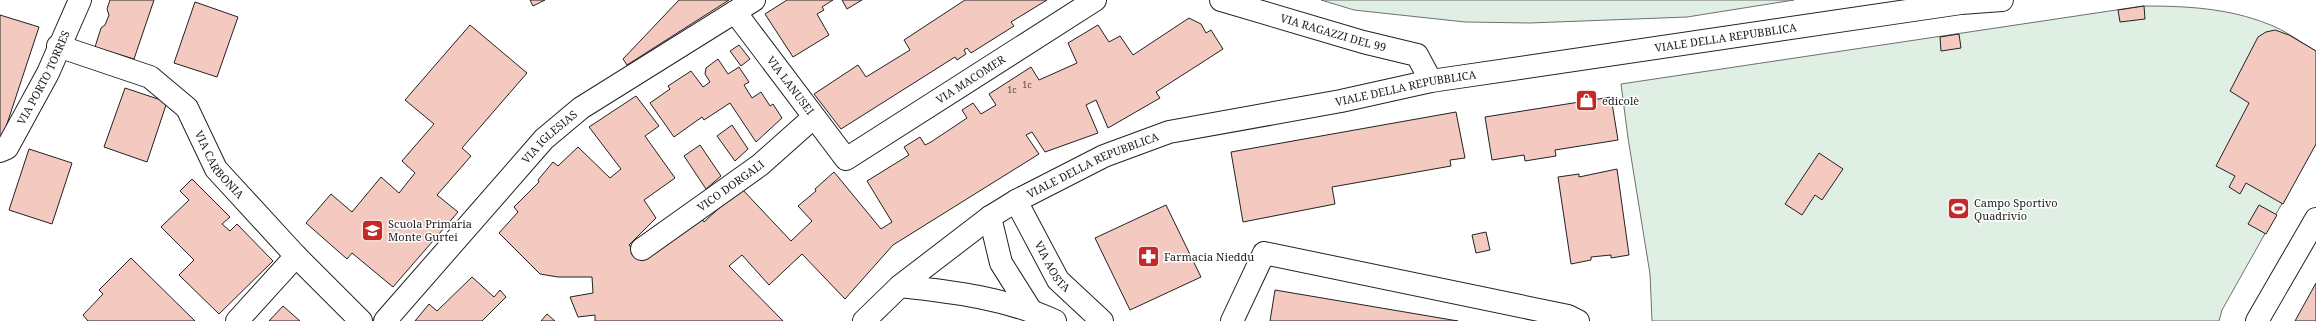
<svg xmlns="http://www.w3.org/2000/svg" width="2316" height="321" font-family="'Noto Serif',serif">
<rect width="100%" height="100%" fill="#fff"/>
<g fill="#e0efe3" stroke="#6f6f6f">
<polygon points="1321,0 1794,0 1687,17 1530,23 1465,22 1354,10"/>
<path d="M2143,6C2186,6 2228,8 2268,24C2285,30 2300,42 2316,51V143L2222,310L2219,321H1652L1650,274L1628,138L1621,84Z"/>
</g>
<g fill="#f3c9c0" stroke="#222">
<polygon points="110,0 154,0 134,59 95,47 101,28 105,25 109,15 107,9"/>
<polygon points="530,0 545,0 533,6"/>
<polygon points="679,0 729,0 627,65 623,59"/>
<polygon points="787,0 833,0 822,7 824,10 817,14 829,35 793,57 765,14"/>
<polygon points="842,0 862,0 847,9"/>
<polygon points="965,0 1047,0 1011,22 1014,26 971,53 967,48 964,50 966,54 957,60 955,57 841,129 814,94 858,65 866,77 910,50 904,40"/>
<polygon points="195,2 238,17 217,77 174,63"/>
<polygon points="2144,6 2145,19 2120,22 2118,10"/>
<polygon points="0,15 39,27 2,139 0,139"/>
<polygon points="1189,18 1201,24 1206,33 1211,30 1223,49 1156,92 1160,98 1108,128 1096,100 1086,105 1098,133 1045,152 1032,132 1026,135 1039,154 893,245 845,299 802,254 769,285 742,255 729,266 783,321 595,321 595,315 578,317 570,297 593,293 592,277 558,277 540,274 499,233 518,212 514,207 539,182 538,180 553,162 558,166 578,147 610,178 621,169 589,127 636,96 659,126 645,136 675,178 644,200 656,218 629,245 642,261 700,216 704,222 741,188 791,241 812,221 798,206 816,191 815,189 834,172 881,229 892,222 867,181 909,155 904,147 920,137 925,145 931,142 967,118 962,110 973,103 981,114 996,105 989,94 1031,67 1039,80 1077,63 1068,43 1098,25 1109,42 1120,36 1133,55"/>
<polygon points="470,25 527,73 462,148 471,156 437,195 458,212 393,287 352,253 347,259 306,223 331,194 352,212 381,177 399,193 415,173 402,161 434,124 405,100"/>
<polygon points="2275,30 2289,35 2316,51 2316,144 2283,204 2246,183 2240,194 2229,187 2235,176 2216,166 2249,103 2230,91 2258,37 2266,32"/>
<polygon points="1959,34 1961,48 1941,51 1940,37"/>
<polygon points="739,45 750,59 741,66 730,51"/>
<polygon points="718,59 728,74 739,67 749,82 744,85 752,98 761,92 770,106 773,104 782,118 756,142 730,103 704,120 702,117 674,137 650,103 670,89 668,86 691,71 703,87 710,82 705,74 706,68"/>
<polygon points="125,88 167,102 147,162 104,147"/>
<polygon points="1611,97 1618,140 1555,150 1556,156 1525,161 1524,155 1492,160 1485,117"/>
<polygon points="1456,112 1465,158 1450,160 1451,166 1332,187 1335,204 1243,222 1231,152"/>
<polygon points="732,125 748,149 735,161 717,136"/>
<polygon points="700,145 721,176 706,189 684,156"/>
<polygon points="29,149 72,163 52,224 9,210"/>
<polygon points="1819,153 1843,169 1822,200 1815,195 1802,215 1785,204"/>
<polygon points="1617,169 1629,255 1611,258 1611,255 1591,257 1591,260 1571,264 1558,177 1579,174 1579,177"/>
<polygon points="192,179 230,217 222,224 230,231 237,224 273,261 219,314 179,275 194,260 161,227 189,200 180,191"/>
<polygon points="1166,205 1201,277 1130,310 1095,238"/>
<polygon points="2259,205 2277,215 2266,234 2248,224"/>
<polygon points="1486,232 1490,250 1476,253 1472,235"/>
<polygon points="131,258 195,321 88,321 83,315 103,294 99,290"/>
<polygon points="472,277 494,297 500,290 506,297 482,321 415,321 429,304 437,311"/>
<polygon points="2316,283 2316,321 2295,321"/>
<polygon points="1275,290 1458,321 1270,321"/>
<polygon points="283,306 300,321 269,321"/>
<polygon points="547,314 555,321 541,321"/>
</g>
<g fill="none" stroke-linecap="round" stroke-linejoin="round">
<defs>
<g id="minor">
<path id="s1" d="M1221,0L1363,42L1417,55L1431,81"/>
<path id="s2" d="M735,12L846,159L1095,0"/>
<path id="s3" d="M58,46L150,77L187,108L216,169L296,256L361,321"/>
<path id="s4" d="M0,151L7,148L48,73L80,0"/>
<path id="s5" d="M1016,201L1058,280L1102,321"/>
<polyline points="990,217 1001,263 1030,309"/>
<path id="s6" d="M642,249L760,165L814,117"/>
<path d="M900,286C954,292 1006,298 1055,321"/>
<polyline points="237,321 296,256"/>
<path id="s7" d="M385,321L544,139L581,108L754,0"/>
<path id="s8" d="M864,321L900,286L990,217L1016,201L1104,156L1169,132L1341,101L1431,81L1961,3L2002,0"/>
<polyline points="1232,321 1264,253 1568,316 1578,321"/>
<polyline points="2257,321 2316,219"/>
</g>
</defs>
<use href="#minor" stroke="#222" stroke-width="24"/>
<use href="#minor" stroke="#fff" stroke-width="22"/>
</g>
<defs>
<symbol id="shop-square" viewBox="-11 -11 22 22"><rect x="-9" y="-9" width="18" height="18" rx="4" fill="#c62828" stroke="#fff"/><path d="M-5-2.5h2.3a2.7 3.5 0 0 1 5.4 0H5L5.5 6h-11ZM-1.5-2.5h3a1.5 2.3 0 0 0-3 0Z" fill="#fff"/></symbol>
<symbol id="stadium-square" viewBox="-11 -11 22 22"><rect x="-9" y="-9" width="18" height="18" rx="4" fill="#c62828" stroke="#fff"/><path d="M0-5a6.5 5 0 1 0 0 10a6.5 5 0 1 0 0-10ZM-3.5-1.8h7v3.6h-7Z" fill="#fff"/></symbol>
<symbol id="school-square" viewBox="-11 -11 22 22"><rect x="-9" y="-9" width="18" height="18" rx="4" fill="#c62828" stroke="#fff"/><path d="M0-5L7-2L0 1L-7-2ZM-4 1L0 2.5L4 1V4Q0 6-4 4Z" fill="#fff"/></symbol>
<symbol id="pharmacy-square" viewBox="-11 -11 22 22"><rect x="-9" y="-9" width="18" height="18" rx="4" fill="#c62828" stroke="#fff"/><path d="M-2-6h4v4h4v4h-4v4h-4v-4h-4v-4h4Z" fill="#fff"/></symbol>
</defs>
<g fill-rule="evenodd">
<use href="#shop-square" x="1574" y="88" width="25" height="25"/>
<use href="#stadium-square" x="1946" y="196" width="25" height="25"/>
<use href="#school-square" x="360" y="218" width="25" height="25"/>
<use href="#pharmacy-square" x="1136" y="244" width="25" height="25"/>
</g>
<g text-anchor="middle" stroke-width="3" stroke-linejoin="round" paint-order="stroke">
<g font-size="9" fill="#564c4a">
<text x="1027" y="88">1c</text>
<text x="1012" y="93">1c</text>
</g>
<g font-size="11" fill="#222" stroke="#fff">
<text dy="4" stroke="none"><textPath href="#s1" startOffset="117">VIA RAGAZZI DEL 99</textPath></text>
<text dy="4" stroke="none"><textPath href="#s8" startOffset="927">VIALE DELLA REPUBBLICA</textPath></text>
<text dy="4" stroke="none"><textPath href="#s4" startOffset="87">VIA PORTO TORRES</textPath></text>
<text dy="4" stroke="none"><textPath href="#s2" startOffset="332">VIA MACOMER</textPath></text>
<text dy="4" stroke="none"><textPath href="#s2" startOffset="92">VIA LANUSEI</textPath></text>
<text dy="4" stroke="none"><textPath href="#s8" startOffset="603">VIALE DELLA REPUBBLICA</textPath></text>
<text dy="4" stroke="none"><textPath href="#s7" startOffset="247">VIA IGLESIAS</textPath></text>
<text dy="4" stroke="none"><textPath href="#s3" startOffset="211">VIA CARBONIA</textPath></text>
<text dy="4" stroke="none"><textPath href="#s8" startOffset="279">VIALE DELLA REPUBBLICA</textPath></text>
<text dy="4" stroke="none"><textPath href="#s6" startOffset="109">VICO DORGALI</textPath></text>
<text dy="4" stroke="none"><textPath href="#s5" startOffset="75">VIA AOSTA</textPath></text>
</g>
<g font-size="11" fill="#222" stroke="#fff" text-anchor="start">
<text x="1602" y="105">edicolè</text>
<text x="1974" y="207">Campo Sportivo<tspan x="1974" dy="13">Quadrivio</tspan></text>
<text x="388" y="228">Scuola Primaria<tspan x="388" dy="13">Monte Gurtei</tspan></text>
<text x="1164" y="261">Farmacia Nieddu</text>
</g>
</g>
</svg>
